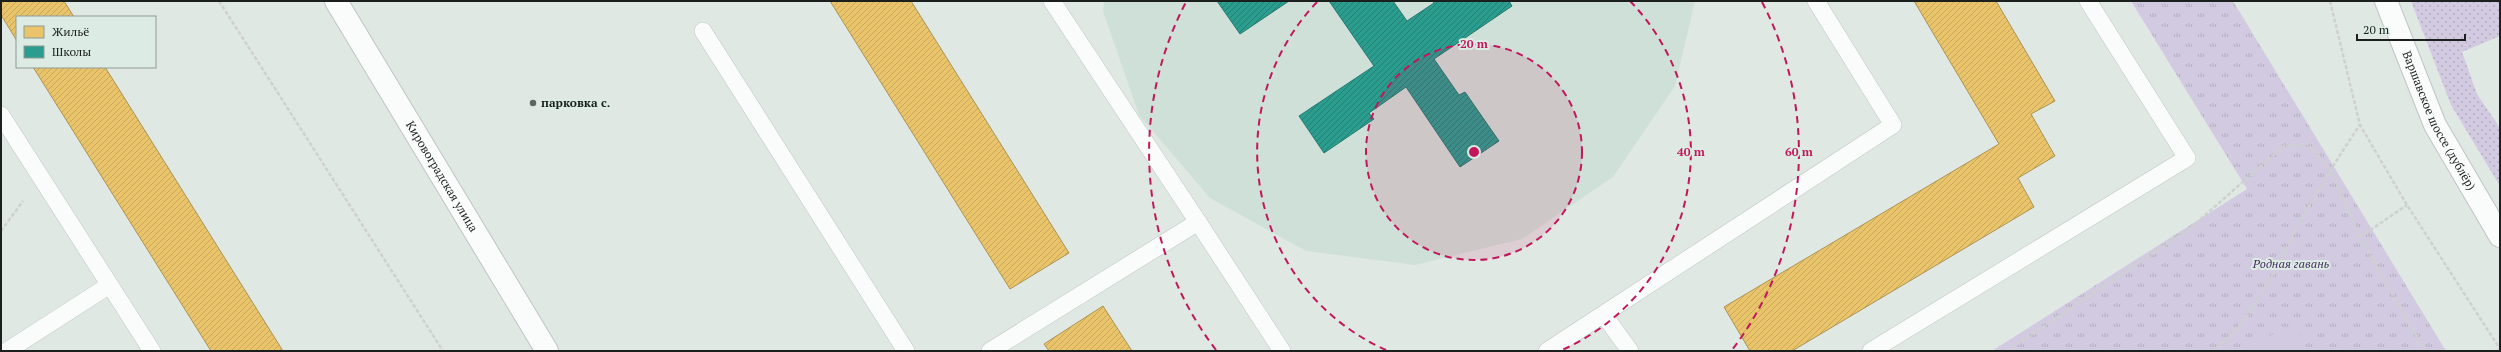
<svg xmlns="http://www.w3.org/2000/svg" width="2501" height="352" font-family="'PT Serif',serif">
<defs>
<pattern id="grass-dots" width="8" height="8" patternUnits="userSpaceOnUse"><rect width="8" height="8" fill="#d2cae0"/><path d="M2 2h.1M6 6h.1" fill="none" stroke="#b4adc0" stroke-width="1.8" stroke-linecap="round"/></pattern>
<pattern id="park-tufts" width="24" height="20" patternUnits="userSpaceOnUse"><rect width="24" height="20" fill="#d2cae0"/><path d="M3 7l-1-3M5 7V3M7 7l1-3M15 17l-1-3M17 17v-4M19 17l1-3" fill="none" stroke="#b4adc0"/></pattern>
<pattern id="homes-hatch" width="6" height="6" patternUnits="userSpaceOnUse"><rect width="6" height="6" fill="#e9c46a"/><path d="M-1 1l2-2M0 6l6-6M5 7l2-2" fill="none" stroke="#c7a85b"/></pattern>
<pattern id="schools-hatch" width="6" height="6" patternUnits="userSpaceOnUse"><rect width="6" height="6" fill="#2a9d8f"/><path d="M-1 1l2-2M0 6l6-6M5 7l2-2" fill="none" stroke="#238074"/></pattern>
</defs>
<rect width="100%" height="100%" fill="#e0e8e4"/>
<polygon fill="#cfe0d8" points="1104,1 1695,1 1675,86 1613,177 1522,239 1415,265 1306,251 1210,198 1139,115 1103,11"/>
<polygon fill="url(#grass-dots)" points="2411,1 2500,1 2500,36 2462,52 2477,94 2500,128 2500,186 2451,105"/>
<polygon fill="url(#park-tufts)" points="2131,1 2233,1 2446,351 1992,351 2247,189"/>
<polygon fill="#d2cae0" points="2294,323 2308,351 2241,351"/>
<g fill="url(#homes-hatch)" stroke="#ab9353">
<polygon points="1,1 64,1 74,17 17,17 17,41 1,15"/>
<polygon points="830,1 911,1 1069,253 1010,289"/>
<polygon points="1914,1 1996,1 2055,101 2031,114 2055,156 2018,178 2034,207 1792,351 1750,351 1724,307 1999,144"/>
<polygon points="33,67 105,67 283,351 211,351"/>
<polygon points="1103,306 1132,351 1049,351 1044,344"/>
</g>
<g fill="url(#schools-hatch)" stroke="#26786d">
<polygon points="1217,1 1289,1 1240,34"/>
<polygon points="1329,1 1393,1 1407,21 1434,3 1433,1 1509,1 1512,6 1434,59 1459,95 1465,92 1499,141 1460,167 1406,87 1369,113 1374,119 1324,153 1299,116 1374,66"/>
</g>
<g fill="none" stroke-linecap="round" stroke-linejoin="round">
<defs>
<g id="lane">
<polyline points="703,31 906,351"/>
<polyline points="1,115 152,351"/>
<polyline points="1198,222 1282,351"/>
<polyline points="1604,315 1630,351"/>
<polyline points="7,351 108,286"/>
<polyline points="990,351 1198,222 1052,1"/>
<polyline points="1547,351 1893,125 1816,1"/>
<polyline points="1871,351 2187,158 2088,1"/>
</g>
<g id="secondary">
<path id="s1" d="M336,1L547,351"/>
<path id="s2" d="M2386,1L2435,125L2500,236"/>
</g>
</defs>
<use href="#lane" stroke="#bfc5c2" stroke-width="18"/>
<use href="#secondary" stroke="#bfc5c2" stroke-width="24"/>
<g stroke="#ced1d0" stroke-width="2.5" stroke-dasharray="4 2" stroke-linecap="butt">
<polyline points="219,1 443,351"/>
<polyline points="2330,1 2360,125 2407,205 2500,349"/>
<polyline points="1,231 23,201"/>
<polyline points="2360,237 2407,205"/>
<polyline points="2007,351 2188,230 2284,146 2308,144 2330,169 2360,237 2425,351"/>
<path d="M2212,351C2254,324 2280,256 2305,213C2322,183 2340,154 2360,125"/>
</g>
<use href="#lane" stroke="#fafcfb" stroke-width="17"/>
<use href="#secondary" stroke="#fafcfb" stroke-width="22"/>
</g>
<circle cx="1474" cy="152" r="108" fill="#c2185b" fill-opacity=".12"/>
<g fill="none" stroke="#c2185b" stroke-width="2" stroke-dasharray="7 5">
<circle cx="1474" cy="152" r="108"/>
<path d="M1386 350A217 217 0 0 1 1318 1M1630 1A217 217 0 0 1 1562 350"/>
<path d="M1216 350A325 325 0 0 1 1186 2M1762 2A325 325 0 0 1 1732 350"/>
</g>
<circle fill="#606663" stroke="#dcece4" stroke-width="1.5" cx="533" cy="103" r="4"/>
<g text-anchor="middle" stroke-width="4" stroke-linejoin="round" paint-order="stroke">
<g font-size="12" font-weight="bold" fill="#1b201e" stroke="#dcece4" text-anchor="start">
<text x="541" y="107">парковка с.</text>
</g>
<g font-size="12" fill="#1b201e" stroke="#dcece4">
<text dy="4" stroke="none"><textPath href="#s2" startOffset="131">Варшавское шоссе (дублёр)</textPath></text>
<text dy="4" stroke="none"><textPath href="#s1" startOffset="205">Кировоградская улица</textPath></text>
</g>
<g font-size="12" font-style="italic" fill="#482c62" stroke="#dcece4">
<text x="2291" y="268">Родная гавань</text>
</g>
</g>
<circle cx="1474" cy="152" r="6" fill="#c2185b" stroke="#dcece4" stroke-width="2"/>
<g font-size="12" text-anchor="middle" font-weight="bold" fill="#c2185b" stroke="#dcece4" stroke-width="4" stroke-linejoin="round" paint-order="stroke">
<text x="1474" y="48">20 m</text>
<text x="1691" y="156">40 m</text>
<text x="1799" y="156">60 m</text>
</g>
<rect width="2501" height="352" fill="none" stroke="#1b201e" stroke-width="4"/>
<rect x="16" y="16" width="140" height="52" fill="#dcece4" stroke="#8f9a95"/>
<rect x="24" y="26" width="20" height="12" fill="#e9c46a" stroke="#8f9a95"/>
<text x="52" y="36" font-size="12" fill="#1b201e">Жильё</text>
<rect x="24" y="46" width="20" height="12" fill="#2a9d8f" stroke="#8f9a95"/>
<text x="52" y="56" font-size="12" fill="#1b201e">Школы</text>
<path d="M2357 34v6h108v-6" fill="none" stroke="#1b201e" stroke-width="2"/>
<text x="2363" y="34" font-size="12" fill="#1b201e" stroke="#dcece4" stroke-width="3" paint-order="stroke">20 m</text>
</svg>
